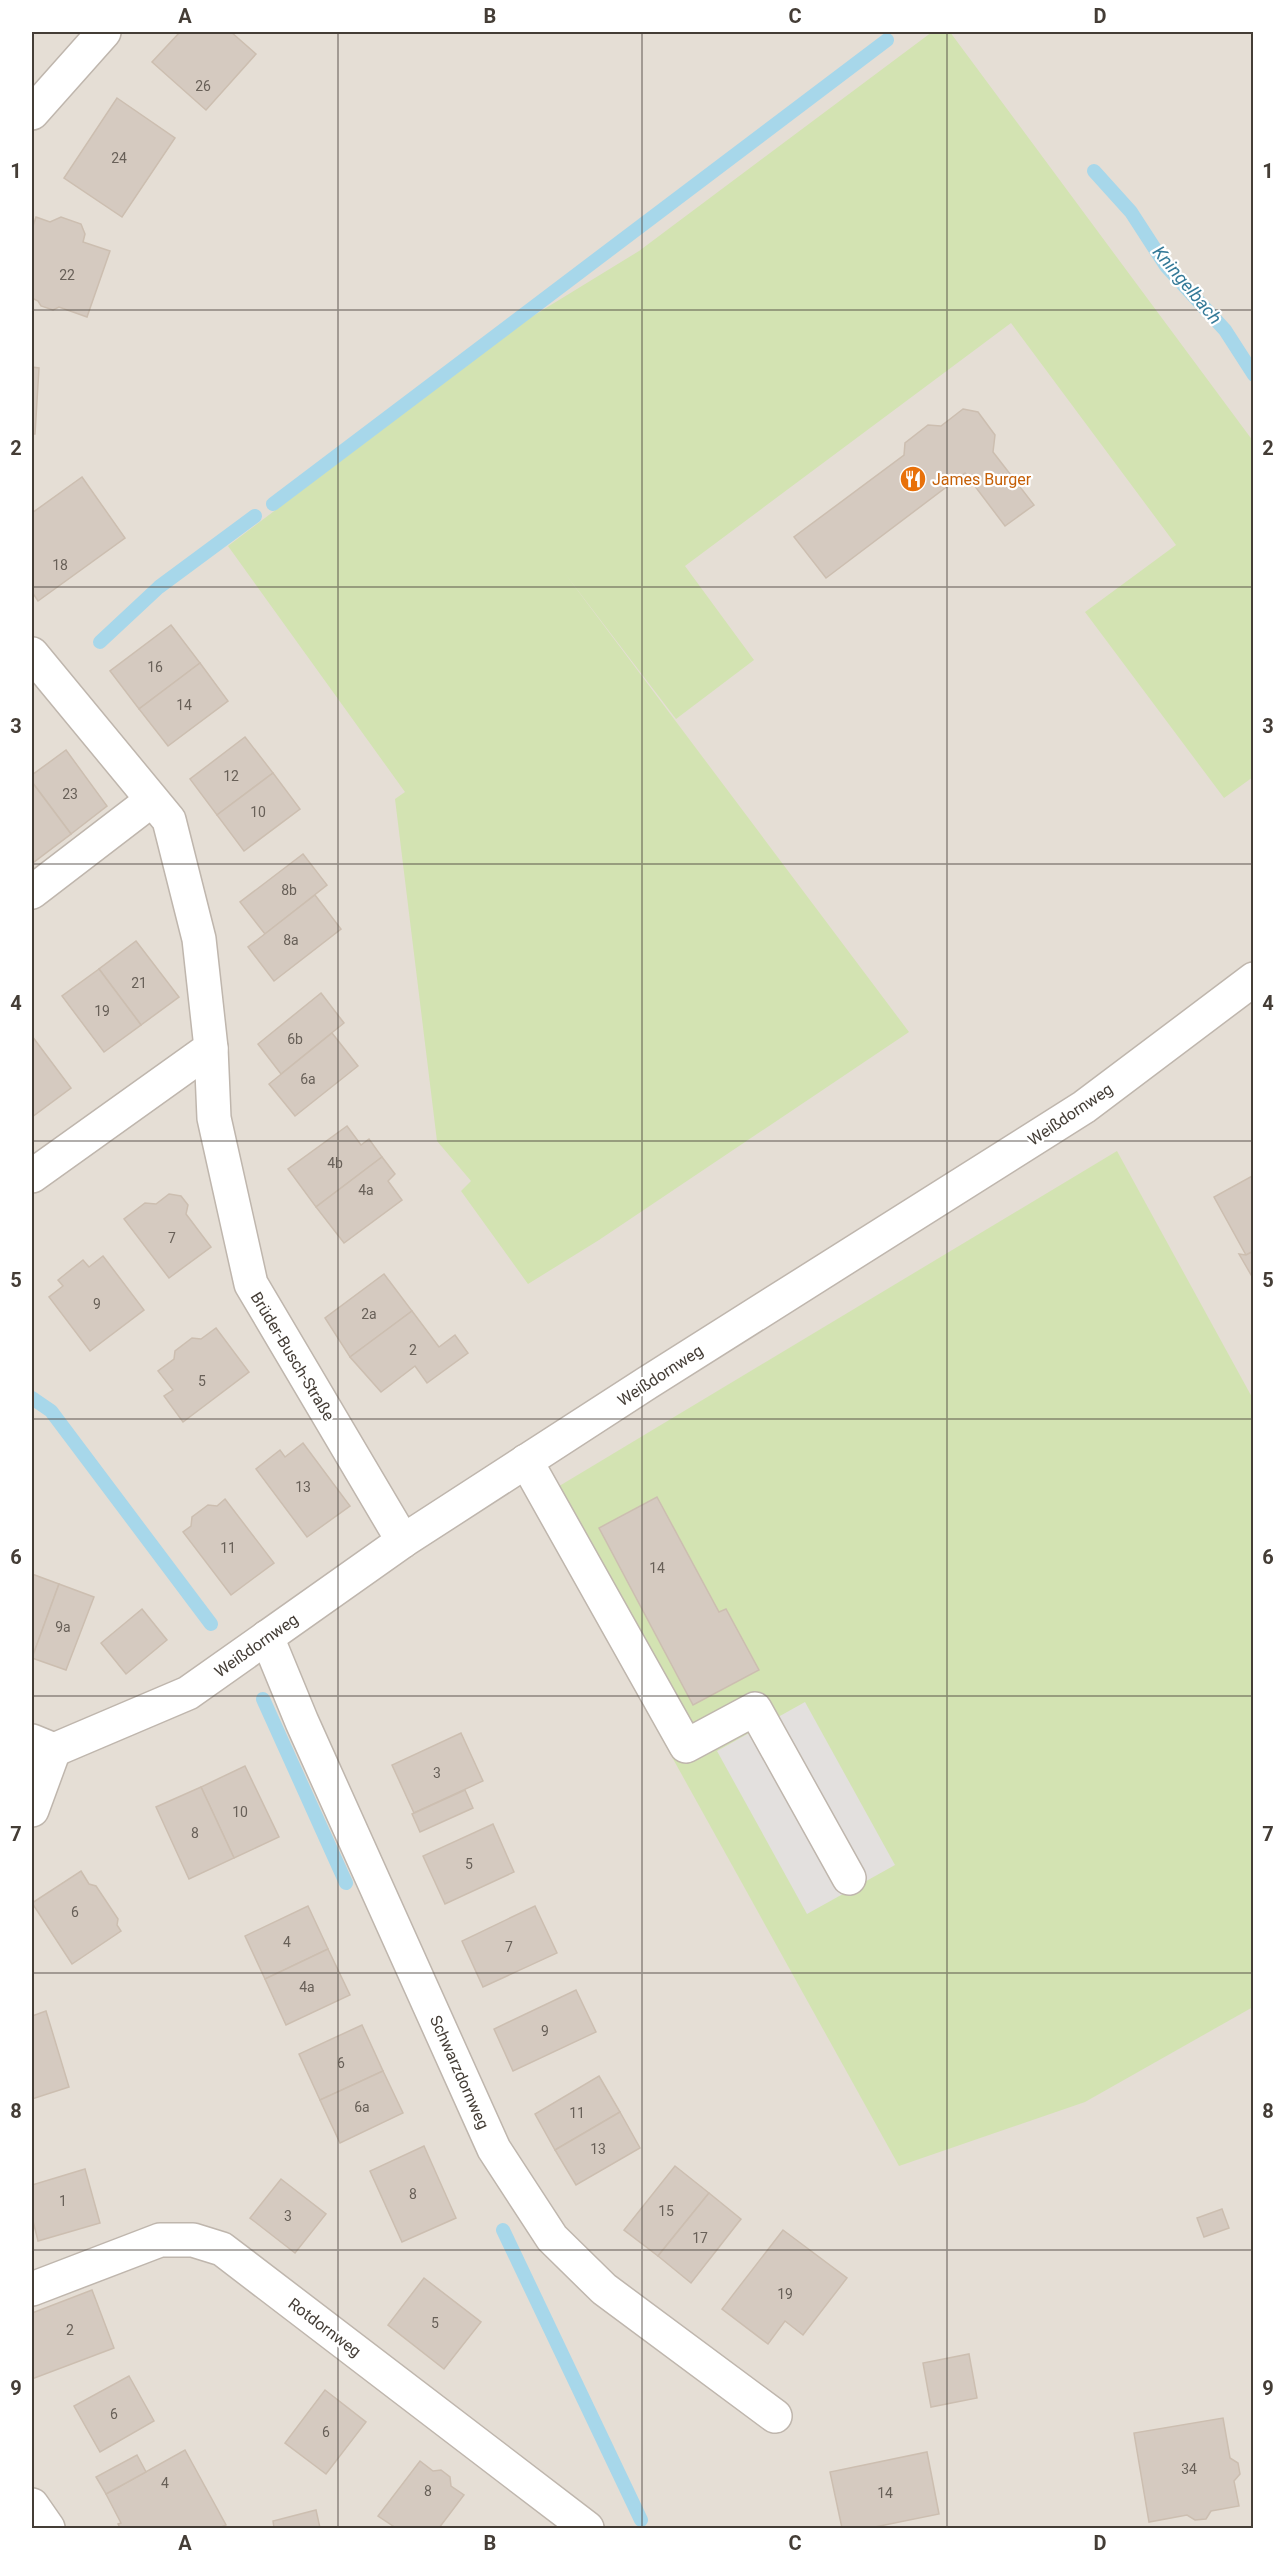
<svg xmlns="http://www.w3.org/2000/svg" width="1285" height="2560" font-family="Roboto,sans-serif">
<rect width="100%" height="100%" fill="#f2ede6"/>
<rect fill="#e5ded5" x="32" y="32" width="1221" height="2496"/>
<g fill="#d3e3b2">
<polygon points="932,32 950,32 1253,441 1253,777 1224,798 1085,612 1176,545 1011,323 685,566 754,660 676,719 563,571 909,1032 599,1240 528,1284 461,1191 471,1181 437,1141 395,799 405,792 228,546 528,319 639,251"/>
<polygon points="1117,1151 1253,1399 1253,2007 1085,2102 899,2166 531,1503"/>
</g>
<polygon fill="#e3e0de" points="805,1702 895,1865 807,1914 717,1751"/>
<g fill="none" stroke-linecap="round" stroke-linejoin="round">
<g stroke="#a7d7ea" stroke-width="14">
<polyline points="1094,171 1131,212 1166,266 1225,330 1254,375"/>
<polyline points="273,504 887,40"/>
<polyline points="100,642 159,587 255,516"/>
<polyline points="32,1398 51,1411 211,1624"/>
<polyline points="263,1699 346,1883"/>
<polyline points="503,2230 641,2520"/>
</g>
</g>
<g fill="#d5cac0" stroke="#ccbeb0" stroke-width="1.5">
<polygon points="180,32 231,32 256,54 206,110 152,62"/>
<polygon points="117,98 175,138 122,217 64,178"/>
<polygon points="36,217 50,222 61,217 81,224 85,234 83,242 110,251 87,317 59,307 53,310 41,306 38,301 32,298 32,229"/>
<polygon points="32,367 39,368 35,434 32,434"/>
<polygon points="963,409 978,412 995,435 993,452 1034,505 1005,526 965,473 826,578 794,537 904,455 905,443 928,425 941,426"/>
<polygon points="82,477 125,538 38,601 32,592 32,513"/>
<polygon points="171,625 200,663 139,709 110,671"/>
<polygon points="200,663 228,701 168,746 139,709"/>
<polygon points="245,737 273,773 217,815 190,779"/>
<polygon points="66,750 107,806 71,834 32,782 32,775"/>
<polygon points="273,773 300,809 244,851 217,815"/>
<polygon points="32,782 71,834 34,862 32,858"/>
<polygon points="303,854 327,885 265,934 240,902"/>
<polygon points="315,895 341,929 274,981 248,947"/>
<polygon points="136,941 179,997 141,1025 99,969"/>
<polygon points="99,969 141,1025 104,1052 62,996"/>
<polygon points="321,993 344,1023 281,1074 258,1044"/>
<polygon points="332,1033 358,1066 295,1116 269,1084"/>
<polygon points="32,1036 71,1088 32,1117"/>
<polygon points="347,1126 361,1145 369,1139 382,1157 316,1207 288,1169"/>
<polygon points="382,1157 395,1174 388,1181 402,1200 344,1243 316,1207"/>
<polygon points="1254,1175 1254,1251 1246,1255 1214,1197"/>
<polygon points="169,1194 181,1196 188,1205 186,1214 211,1247 169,1278 124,1219 145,1203 156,1204"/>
<polygon points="1254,1251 1254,1280 1239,1254 1246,1255"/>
<polygon points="103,1256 144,1310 90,1351 49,1297 63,1286 58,1280 83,1260 89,1267"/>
<polygon points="384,1274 412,1311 350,1357 325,1318"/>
<polygon points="412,1311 439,1347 455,1335 468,1353 427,1383 415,1366 381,1392 350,1357"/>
<polygon points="216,1328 249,1372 183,1422 164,1396 173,1390 158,1371 174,1359 175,1351 192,1338 201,1339"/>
<polygon points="303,1443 350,1506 307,1537 256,1469 280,1450 285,1457"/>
<polygon points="657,1497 719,1612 726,1609 759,1670 693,1705 599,1528"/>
<polygon points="225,1499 274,1563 231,1595 183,1532 191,1526 192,1517 208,1505 217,1506"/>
<polygon points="32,1574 59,1584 32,1658"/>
<polygon points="59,1584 94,1597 66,1670 32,1658"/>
<polygon points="142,1609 167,1640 126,1674 101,1643"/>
<polygon points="461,1733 483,1781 414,1813 392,1765"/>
<polygon points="245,1766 279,1837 234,1858 201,1787"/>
<polygon points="201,1787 234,1858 189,1879 156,1807"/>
<polygon points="465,1790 473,1808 420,1832 412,1814"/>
<polygon points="493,1824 514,1872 445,1904 423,1856"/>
<polygon points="81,1871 89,1884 96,1886 118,1919 117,1925 121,1931 72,1964 32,1903"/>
<polygon points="308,1906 328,1949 265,1979 245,1936"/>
<polygon points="535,1906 557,1953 483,1987 462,1941"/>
<polygon points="328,1949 350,1995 286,2025 265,1979"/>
<polygon points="576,1990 596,2032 513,2071 494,2029"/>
<polygon points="46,2011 69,2087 32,2099 32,2016"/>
<polygon points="362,2025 383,2071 320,2100 299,2054"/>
<polygon points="383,2071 403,2113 340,2143 320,2100"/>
<polygon points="599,2076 620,2112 555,2150 535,2114"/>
<polygon points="620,2112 640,2148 576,2185 555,2150"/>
<polygon points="424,2146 456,2218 402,2242 370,2171"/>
<polygon points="675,2166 709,2193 658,2256 624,2230"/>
<polygon points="85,2169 100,2223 38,2241 32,2217 32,2185"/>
<polygon points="281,2179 326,2214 295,2253 250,2218"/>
<polygon points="709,2193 741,2219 691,2283 658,2256"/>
<polygon points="1222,2209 1229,2228 1204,2237 1197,2218"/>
<polygon points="783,2230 847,2278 803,2335 785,2321 768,2344 722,2309"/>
<polygon points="424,2278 481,2322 444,2369 388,2325"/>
<polygon points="92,2290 114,2348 32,2379 32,2313"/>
<polygon points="969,2354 977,2398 931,2407 923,2363"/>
<polygon points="129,2376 154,2421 100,2452 74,2406"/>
<polygon points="325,2390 366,2422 326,2474 285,2443"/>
<polygon points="1223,2418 1230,2458 1238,2463 1240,2474 1234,2481 1239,2506 1211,2511 1206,2519 1195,2520 1187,2515 1149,2522 1134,2433"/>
<polygon points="185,2450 226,2525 219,2528 120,2528 118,2524 121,2523 106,2494"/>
<polygon points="927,2452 939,2514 870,2528 842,2528 830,2472"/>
<polygon points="137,2455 146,2472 106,2494 96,2477"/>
<polygon points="420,2461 433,2471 441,2470 450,2477 451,2486 464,2495 439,2528 396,2528 378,2516"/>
<polygon points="316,2510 320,2528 274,2528 273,2521"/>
</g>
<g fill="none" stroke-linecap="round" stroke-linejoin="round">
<defs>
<g id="minor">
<polyline points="32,113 104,32"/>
<polyline points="32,654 169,820 199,939 211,1048 32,1176"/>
<polyline points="32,892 152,800"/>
<polyline points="211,1048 214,1118 251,1284 403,1541"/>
<polyline points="526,1461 686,1746 755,1709 849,1878"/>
<polyline points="267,1637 302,1722 494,2149 552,2238 604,2289 775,2416"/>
<polyline points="32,1741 54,1750 188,1693 403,1541 647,1383 1084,1107 1254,979"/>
<polyline points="32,1810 54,1750"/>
<polyline points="32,2289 160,2240 193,2240 222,2249 587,2528"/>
<polyline points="32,2505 48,2528"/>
</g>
</defs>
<use href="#minor" stroke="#bfb6ad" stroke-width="36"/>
<use href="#minor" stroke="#fff" stroke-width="33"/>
</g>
<path fill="none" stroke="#443d36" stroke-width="1.5" stroke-opacity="0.55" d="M338,32V2528M642,32V2528M947,32V2528M32,310H1254M32,587H1254M32,864H1254M32,1141H1254M32,1419H1254M32,1696H1254M32,1973H1254M32,2250H1254"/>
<defs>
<symbol id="restaurant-disc" viewBox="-11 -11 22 22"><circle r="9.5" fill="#e8710a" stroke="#fff"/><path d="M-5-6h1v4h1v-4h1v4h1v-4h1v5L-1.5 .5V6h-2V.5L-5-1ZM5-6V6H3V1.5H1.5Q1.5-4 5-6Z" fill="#fff"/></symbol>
</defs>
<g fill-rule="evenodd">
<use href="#restaurant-disc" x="898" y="464" width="30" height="30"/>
</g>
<g text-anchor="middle" stroke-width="4.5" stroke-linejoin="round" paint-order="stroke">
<g font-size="14" fill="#686058">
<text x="203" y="91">26</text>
<text x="119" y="163">24</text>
<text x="67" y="280">22</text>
<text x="60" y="570">18</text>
<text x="155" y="672">16</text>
<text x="184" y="710">14</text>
<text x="231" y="781">12</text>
<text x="70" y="799">23</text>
<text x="258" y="817">10</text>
<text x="289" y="895">8b</text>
<text x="291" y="945">8a</text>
<text x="139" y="988">21</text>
<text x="102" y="1016">19</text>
<text x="295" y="1044">6b</text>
<text x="308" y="1084">6a</text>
<text x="335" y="1168">4b</text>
<text x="366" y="1195">4a</text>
<text x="172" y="1243">7</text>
<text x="97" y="1309">9</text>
<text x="369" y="1319">2a</text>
<text x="413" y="1355">2</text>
<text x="202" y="1386">5</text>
<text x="303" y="1492">13</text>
<text x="228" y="1553">11</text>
<text x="657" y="1573">14</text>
<text x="63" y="1632">9a</text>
<text x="437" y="1778">3</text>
<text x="240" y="1817">10</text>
<text x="195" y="1838">8</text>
<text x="469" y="1869">5</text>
<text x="75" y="1917">6</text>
<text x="287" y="1947">4</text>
<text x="509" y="1952">7</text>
<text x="307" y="1992">4a</text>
<text x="545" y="2036">9</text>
<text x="341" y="2068">6</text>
<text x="362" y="2112">6a</text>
<text x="577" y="2118">11</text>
<text x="598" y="2154">13</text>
<text x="413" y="2199">8</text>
<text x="63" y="2206">1</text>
<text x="666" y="2216">15</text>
<text x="288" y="2221">3</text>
<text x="700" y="2243">17</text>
<text x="785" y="2299">19</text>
<text x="435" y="2328">5</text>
<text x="70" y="2335">2</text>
<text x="114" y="2419">6</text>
<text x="326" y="2437">6</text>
<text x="1189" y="2474">34</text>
<text x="165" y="2488">4</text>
<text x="428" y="2496">8</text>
<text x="885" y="2498">14</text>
</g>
<g font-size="16" fill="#c56008" stroke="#fff" text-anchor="start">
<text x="932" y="485">James Burger</text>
</g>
<g font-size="16" fill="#443d36" stroke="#fff">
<text transform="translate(1070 1114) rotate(-34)" y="6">Weißdornweg</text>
<text transform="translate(293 1356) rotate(59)" y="6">Brüder-Busch-Straße</text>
<text transform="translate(660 1375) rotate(-33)" y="6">Weißdornweg</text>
<text transform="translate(256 1645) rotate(-35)" y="6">Weißdornweg</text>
<text transform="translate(460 2072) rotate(66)" y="6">Schwarzdornweg</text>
<text transform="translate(325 2327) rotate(37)" y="6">Rotdornweg</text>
</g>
<g font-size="18" font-style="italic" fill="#347a98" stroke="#fff">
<text transform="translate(1187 285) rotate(50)" y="6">Kningelbach</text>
</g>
</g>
<rect width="1285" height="2560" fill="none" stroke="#ffffff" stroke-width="66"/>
<rect x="33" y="33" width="1219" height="2494" fill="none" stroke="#443d36" stroke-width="2"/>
<g font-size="20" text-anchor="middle" font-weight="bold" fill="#443d36">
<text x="185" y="23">A</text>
<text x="490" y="23">B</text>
<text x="795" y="23">C</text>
<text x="1100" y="23">D</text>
<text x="16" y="178">1</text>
<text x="1268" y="178">1</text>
<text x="16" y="455">2</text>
<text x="1268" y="455">2</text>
<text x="16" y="733">3</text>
<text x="1268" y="733">3</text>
<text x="16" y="1010">4</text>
<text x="1268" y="1010">4</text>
<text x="16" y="1287">5</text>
<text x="1268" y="1287">5</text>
<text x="16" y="1564">6</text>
<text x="1268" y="1564">6</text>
<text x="16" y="1841">7</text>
<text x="1268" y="1841">7</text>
<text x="16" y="2118">8</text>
<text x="1268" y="2118">8</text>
<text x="16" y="2395">9</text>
<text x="1268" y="2395">9</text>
<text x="185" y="2550">A</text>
<text x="490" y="2550">B</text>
<text x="795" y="2550">C</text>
<text x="1100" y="2550">D</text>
</g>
</svg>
